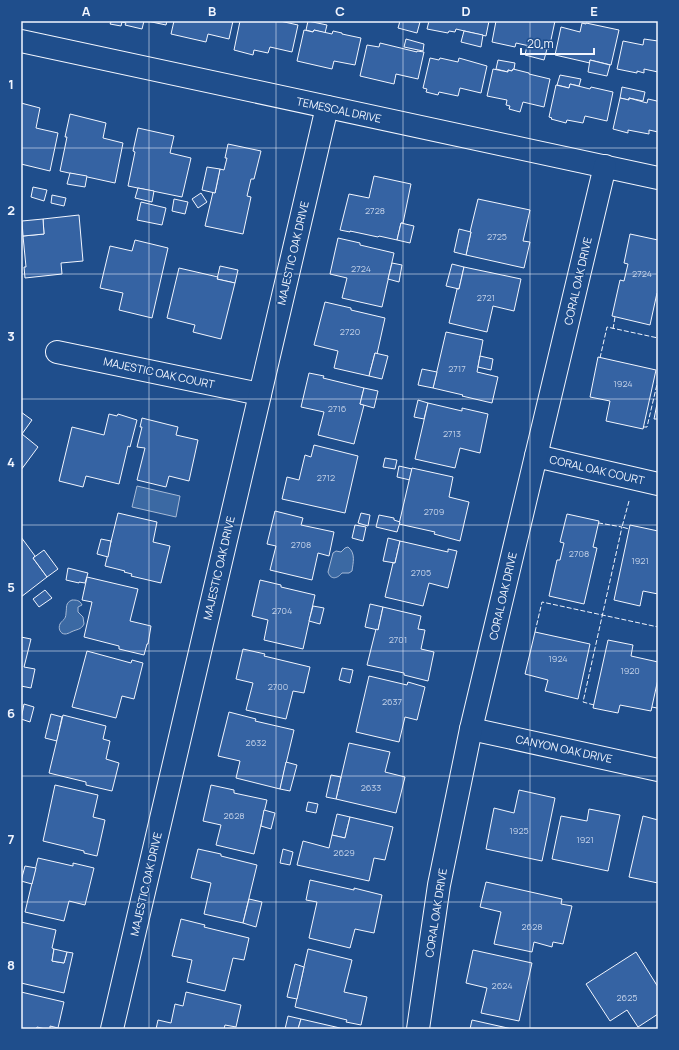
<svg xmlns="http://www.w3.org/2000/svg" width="679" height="1050" font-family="Manrope,sans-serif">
<rect width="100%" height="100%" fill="#1f4e8c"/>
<g fill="#3b69a3" stroke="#a8bbd7">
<polygon points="137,486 180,496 176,517 132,507"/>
<path d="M348,547C356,553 353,563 352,571L349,573H342C338,578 331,581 328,572L333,553L336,551L341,552L345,548Z"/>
<path d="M72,600C76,600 80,600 82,605L78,607V612L83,617L84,624C81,630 77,629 71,632C69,633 67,634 65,634C60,634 58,628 60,624C62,620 66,620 66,613C67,607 65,603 72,600Z"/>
</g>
<g fill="#3563a3" stroke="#f2f6ff">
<polygon points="108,21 144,21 142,29 125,25 126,23 122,22 121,26 110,24 111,22"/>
<polygon points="147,21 167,21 166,25"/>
<polygon points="174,21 233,21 229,39 208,34 206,42 171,34"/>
<polygon points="240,21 280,21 298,25 292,52 270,47 268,53 254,50 253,55 234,50"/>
<polygon points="308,21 327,25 325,33 314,30 313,32 306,30"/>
<polygon points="400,21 420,22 417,33 398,28"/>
<polygon points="429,21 489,21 486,36 456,29 455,32 449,31 448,33 427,29"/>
<polygon points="496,21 555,21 549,49 535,46 534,47 516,43 515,47 492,42"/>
<polygon points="582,23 586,24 586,23 619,30 611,65 590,60 590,63 555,55 561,27 580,32"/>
<polygon points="304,30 313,32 314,30 332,34 333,31 342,33 342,34 361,38 355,65 334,61 332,69 297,61"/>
<polygon points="464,31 483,35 481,47 461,42"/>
<polygon points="406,39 424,44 423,51 404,47"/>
<polygon points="644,39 658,41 658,72 644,69 644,73 637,71 637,73 617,69 623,41 643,45"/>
<polygon points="380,43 417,52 417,51 424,52 418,79 396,74 394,84 360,76 367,45 379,47"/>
<polygon points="527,46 547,49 544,60 525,55"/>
<polygon points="430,58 439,60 440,58 458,62 459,58 487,66 481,93 460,88 458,96 439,92 438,95 426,92 427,89 423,88"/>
<polygon points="498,60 515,63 514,69 513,69 512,71 508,70 508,72 496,69"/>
<polygon points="590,60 610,65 607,76 588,72"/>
<polygon points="493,69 508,72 508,70 512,71 513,69 529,73 529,74 550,79 544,107 523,102 520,112 509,109 510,106 506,105 507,100 487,96"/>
<polygon points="560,75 581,79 579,86 570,84 569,88 557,85"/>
<polygon points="570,84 590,89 591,87 613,92 607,121 585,116 583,123 567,120 566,123 551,119 552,118 549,117 556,85 569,88"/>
<polygon points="622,87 645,92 643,101 629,98 629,100 620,98"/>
<polygon points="620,98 629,100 629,98 647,103 648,99 657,101 657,102 658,102 658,132 649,130 649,134 628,130 628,133 613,129"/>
<polygon points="21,103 40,108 36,128 58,133 50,171 21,164"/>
<polygon points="70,114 106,123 103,138 123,143 115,183 60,171 67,137 65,137"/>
<polygon points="138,128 174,136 170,153 191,158 182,197 128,186 135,152 133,151"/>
<polygon points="228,144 261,151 254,179 251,179 247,196 251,197 243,234 205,226 213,192 215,193 220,169 224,170 227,158 225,158"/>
<polygon points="207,167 220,169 215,193 202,190"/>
<polygon points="70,173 87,176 85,187 67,184"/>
<polygon points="374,176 411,184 403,223 401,223 397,240 379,236 378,237 350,231 350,232 340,230 349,194 369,198"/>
<polygon points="33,187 47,190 44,201 31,197"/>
<polygon points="138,188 154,191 152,202 135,198"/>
<polygon points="201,193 207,202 198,208 192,199"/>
<polygon points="52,195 66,198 64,206 51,203"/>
<polygon points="174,199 188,202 185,214 172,211"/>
<polygon points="478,199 530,210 523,241 530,242 524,268 466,255 471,232 470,232"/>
<polygon points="141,202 166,208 162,225 137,220"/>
<polygon points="79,215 83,261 61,263 62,274 25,278 24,267 26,267 23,236 44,234 43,219"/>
<polygon points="43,219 44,234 23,236 22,221"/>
<polygon points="401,223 414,226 410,243 397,240"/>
<polygon points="459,229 471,232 466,255 454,252"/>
<polygon points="630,234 658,240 658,293 657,293 650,325 612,316 620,280 624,281 628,264 624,263"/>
<polygon points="338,238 360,243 360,245 394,253 382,307 342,298 347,278 330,274"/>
<polygon points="135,240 168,248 152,318 119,310 123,293 100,288 110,246 132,251"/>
<polygon points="392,263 402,265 399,282 388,279"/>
<polygon points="452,264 464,267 459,289 446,286"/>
<polygon points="220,266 238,270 235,283 217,279"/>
<polygon points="464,267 521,279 514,311 493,306 487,332 449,323 457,289 459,289"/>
<polygon points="179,268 218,277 217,279 235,283 221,339 193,332 195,325 167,318"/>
<polygon points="325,302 351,308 351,310 385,318 377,354 375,353 369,376 334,368 338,351 314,345"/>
<polygon points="446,332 483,340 477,372 498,377 492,403 462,396 463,395 433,388"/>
<polygon points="375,353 388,356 382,379 369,376"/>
<polygon points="480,356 493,359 491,370 478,367"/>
<polygon points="598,357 656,370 643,429 606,421 610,401 590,397"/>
<polygon points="422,369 437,372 433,388 418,385"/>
<polygon points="309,373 324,376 323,378 364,388 360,404 364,405 354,444 318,435 324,412 301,407"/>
<polygon points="364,388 378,391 374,408 360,404"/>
<polygon points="658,399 658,419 654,419"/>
<polygon points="418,400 428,403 424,419 414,417"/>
<polygon points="428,403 462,411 462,408 488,414 480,453 460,448 455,468 415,459"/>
<polygon points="21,412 32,420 22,434 38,447 21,470"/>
<polygon points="109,414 117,416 118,414 137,420 130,447 128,446 119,484 86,476 83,487 59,481 72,427 104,435"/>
<polygon points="142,418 178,427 176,435 198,440 189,481 169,476 166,487 137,480 145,448 137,447 142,427 140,427"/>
<polygon points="314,445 358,456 345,513 282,499 287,477 299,480 305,455 311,457"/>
<polygon points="385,458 397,460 395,469 383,467"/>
<polygon points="399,466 412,469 410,480 397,477"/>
<polygon points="412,468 453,477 449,497 469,502 460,541 434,534 435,532 399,524"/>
<polygon points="275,511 303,518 301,525 334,532 329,556 318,553 312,580 270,570 276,546 267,544"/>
<polygon points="118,513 157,522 153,542 170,546 161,583 131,576 132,574 124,572 125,571 105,566"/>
<polygon points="361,513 370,515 368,526 358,523"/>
<polygon points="567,514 599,521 593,547 597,548 584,604 549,596 557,560 560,560 564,543 560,542"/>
<polygon points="379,515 394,518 394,520 400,522 397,532 376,527"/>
<polygon points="355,525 366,527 363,541 352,538"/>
<polygon points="630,525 658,531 658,594 643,591 640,606 614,600"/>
<polygon points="21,537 35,556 33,558 47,577 21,597"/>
<polygon points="388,538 400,541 395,563 383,561"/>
<polygon points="101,539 111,541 108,557 97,554"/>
<polygon points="400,541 448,552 448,549 457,551 448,588 429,583 423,606 385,597 393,563 395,563"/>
<polygon points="44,550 58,569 47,577 33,558"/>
<polygon points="68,568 88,573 85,583 79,582 79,583 66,580"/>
<polygon points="87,577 138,589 130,621 151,626 148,644 147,644 144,655 119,649 119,646 84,637 92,602 82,600"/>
<polygon points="260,580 281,585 281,587 315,595 303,649 264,640 268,620 252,616"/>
<polygon points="45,590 52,598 39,607 33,599"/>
<polygon points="370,604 383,607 378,630 365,627"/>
<polygon points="313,606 324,608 320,624 309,621"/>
<polygon points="383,607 421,616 418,629 425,630 421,649 434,652 428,681 404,675 404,673 367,665 376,629 378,630"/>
<polygon points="535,632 590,644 578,699 545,691 548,680 525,674"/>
<polygon points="21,637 31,639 24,667 35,669 31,688 21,686"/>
<polygon points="608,640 633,645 631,656 658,662 658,679 651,711 620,705 618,713 593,708"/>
<polygon points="243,649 265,654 264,656 310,667 304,693 293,691 286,719 246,710 253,683 236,679"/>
<polygon points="87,651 131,663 132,660 143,663 134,699 122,696 116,718 72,707"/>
<polygon points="342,668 353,670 350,683 339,680"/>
<polygon points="369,676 407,685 408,682 425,687 417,720 405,717 399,742 356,732"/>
<polygon points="24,704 34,707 30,722 21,719"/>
<polygon points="229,712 256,719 255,721 294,730 280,789 236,778 240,761 218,756"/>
<polygon points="51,714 62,717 57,741 45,738"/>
<polygon points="63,715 106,726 103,739 110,741 106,759 119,763 112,791 86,785 86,782 49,773"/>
<polygon points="349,743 390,752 385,772 405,777 396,813 336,799"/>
<polygon points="286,762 297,765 290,791 280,789"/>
<polygon points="331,775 341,777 336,799 326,797"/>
<polygon points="55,785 98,795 93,817 105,820 97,856 84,853 84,851 43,841"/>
<polygon points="211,785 234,790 234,793 267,800 254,854 216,845 221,825 203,821"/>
<polygon points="519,790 555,798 542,861 486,849 494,808 514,813"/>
<polygon points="308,802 318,804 316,813 306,811"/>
<polygon points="589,809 620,815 608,871 552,859 561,816 587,821"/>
<polygon points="264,810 275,813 271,829 261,826"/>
<polygon points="337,814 350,817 345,838 332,835"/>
<polygon points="643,816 658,820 658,883 629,877"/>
<polygon points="350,817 393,827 385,860 374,858 369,881 297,865 303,841 329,848 332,835 345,838"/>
<polygon points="198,849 221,854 221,856 257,865 243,923 204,914 211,883 191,878"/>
<polygon points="283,849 293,852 290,865 280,863"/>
<polygon points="38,858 73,866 73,863 94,868 85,905 69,901 64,921 25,912"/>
<polygon points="25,866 36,868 32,884 21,881"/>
<polygon points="310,880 354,890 354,888 382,895 374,933 355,929 350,948 309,938 317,902 306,900"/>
<polygon points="486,882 562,899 561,904 572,906 563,944 553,942 552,947 534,942 532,952 494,944 501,912 480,907"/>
<polygon points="249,899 262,902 256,927 243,923"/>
<polygon points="181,919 205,925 204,927 249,938 244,960 233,958 225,991 187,982 192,960 172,956"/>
<polygon points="21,922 56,930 52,948 54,949 52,961 64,963 67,952 73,953 64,993 21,983"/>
<polygon points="54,949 67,952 64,963 52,961"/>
<polygon points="308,949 352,960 344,992 367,997 361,1025 346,1022 347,1020 295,1007"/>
<polygon points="473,950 532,963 519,1021 481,1013 487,988 466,983"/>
<polygon points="636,952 658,987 658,1014 638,1027 627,1010 610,1021 586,984"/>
<polygon points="295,964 304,967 297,999 287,997"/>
<polygon points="21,992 64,1002 58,1028 50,1026 50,1029 45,1029 37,1027 36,1029 21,1029"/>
<polygon points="186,992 241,1005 236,1027 225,1025 224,1029 156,1029 158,1020 171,1023 175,1004 183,1006"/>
<polygon points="288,1016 301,1019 298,1029 285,1029"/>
<polygon points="301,1019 340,1028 339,1029 298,1029"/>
<polygon points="472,1020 512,1029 470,1029"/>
</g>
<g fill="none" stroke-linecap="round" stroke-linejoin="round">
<defs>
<g id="minor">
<polyline points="21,41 658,178"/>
<polyline points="57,352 260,394"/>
<polyline points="536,456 658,484"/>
<polyline points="471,729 658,770"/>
<polyline points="112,1029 327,107"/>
<polyline points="418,1029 439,885 471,729 605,166"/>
</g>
</defs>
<use href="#minor" stroke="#f2f6ff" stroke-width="24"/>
<use href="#minor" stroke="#1f4e8c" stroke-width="22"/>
<g stroke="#f2f6ff" stroke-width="1" stroke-dasharray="5 2" stroke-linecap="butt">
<polyline points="613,329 615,317"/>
<polyline points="600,358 607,327 658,338"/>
<polyline points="643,427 647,427 658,380"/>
<polyline points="629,501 622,527 629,529"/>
<polyline points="535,632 542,602 658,627"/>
<polyline points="594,705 583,702 622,527 599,523"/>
<polyline points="652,707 657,708 658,704"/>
</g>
</g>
<path fill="none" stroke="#f2f6ff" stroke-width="1" stroke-opacity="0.55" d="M149,21V1029M276,21V1029M403,21V1029M530,21V1029M21,148H658M21,274H658M21,399H658M21,525H658M21,651H658M21,776H658M21,902H658"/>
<g text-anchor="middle" stroke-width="3" stroke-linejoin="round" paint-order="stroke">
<g font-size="9" fill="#c3d1e8">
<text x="375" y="214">2728</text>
<text x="497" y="240">2725</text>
<text x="361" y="272">2724</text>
<text x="642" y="277">2724</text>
<text x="486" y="301">2721</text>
<text x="350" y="335">2720</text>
<text x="457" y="372">2717</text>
<text x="623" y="387">1924</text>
<text x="337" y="412">2716</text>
<text x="452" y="437">2713</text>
<text x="326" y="481">2712</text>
<text x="434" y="515">2709</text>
<text x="301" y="548">2708</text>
<text x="579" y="557">2708</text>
<text x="640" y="564">1921</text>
<text x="421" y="576">2705</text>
<text x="282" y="614">2704</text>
<text x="398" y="643">2701</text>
<text x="558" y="662">1924</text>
<text x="630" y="674">1920</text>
<text x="278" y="690">2700</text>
<text x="392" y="705">2637</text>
<text x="256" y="746">2632</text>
<text x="371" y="791">2633</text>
<text x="234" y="819">2628</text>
<text x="519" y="834">1925</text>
<text x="585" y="843">1921</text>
<text x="344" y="856">2629</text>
<text x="532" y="930">2628</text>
<text x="502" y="989">2624</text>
<text x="627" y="1001">2625</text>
</g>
<g font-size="11" fill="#f2f6ff" stroke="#1f4e8c">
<text transform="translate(339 110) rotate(12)" y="4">TEMESCAL DRIVE</text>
<text transform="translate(293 253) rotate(-77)" y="4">MAJESTIC OAK DRIVE</text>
<text transform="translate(578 281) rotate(-77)" y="4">CORAL OAK DRIVE</text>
<text transform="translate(159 373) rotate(12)" y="4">MAJESTIC OAK COURT</text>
<text transform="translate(597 470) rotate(13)" y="4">CORAL OAK COURT</text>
<text transform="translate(219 568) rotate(-77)" y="4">MAJESTIC OAK DRIVE</text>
<text transform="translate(503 596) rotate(-77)" y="4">CORAL OAK DRIVE</text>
<text transform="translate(564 749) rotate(12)" y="4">CANYON OAK DRIVE</text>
<text transform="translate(146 884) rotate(-77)" y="4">MAJESTIC OAK DRIVE</text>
<text transform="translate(436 913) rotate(-81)" y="4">CORAL OAK DRIVE</text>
</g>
</g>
<rect width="679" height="1050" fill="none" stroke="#1f4e8c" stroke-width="44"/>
<path d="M521 48v6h73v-6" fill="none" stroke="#f2f6ff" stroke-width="2"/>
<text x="527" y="48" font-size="12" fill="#f2f6ff" stroke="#1f4e8c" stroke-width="3" paint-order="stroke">20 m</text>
<rect x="22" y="22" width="635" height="1006" fill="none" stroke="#f2f6ff" stroke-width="1.5"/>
<g font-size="13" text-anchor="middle" font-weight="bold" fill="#f2f6ff">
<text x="86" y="16">A</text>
<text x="212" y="16">B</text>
<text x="340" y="16">C</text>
<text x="466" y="16">D</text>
<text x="594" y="16">E</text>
<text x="11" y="89">1</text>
<text x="11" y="215">2</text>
<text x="11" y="341">3</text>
<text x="11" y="467">4</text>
<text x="11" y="592">5</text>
<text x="11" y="718">6</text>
<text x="11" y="844">7</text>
<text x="11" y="970">8</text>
</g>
</svg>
